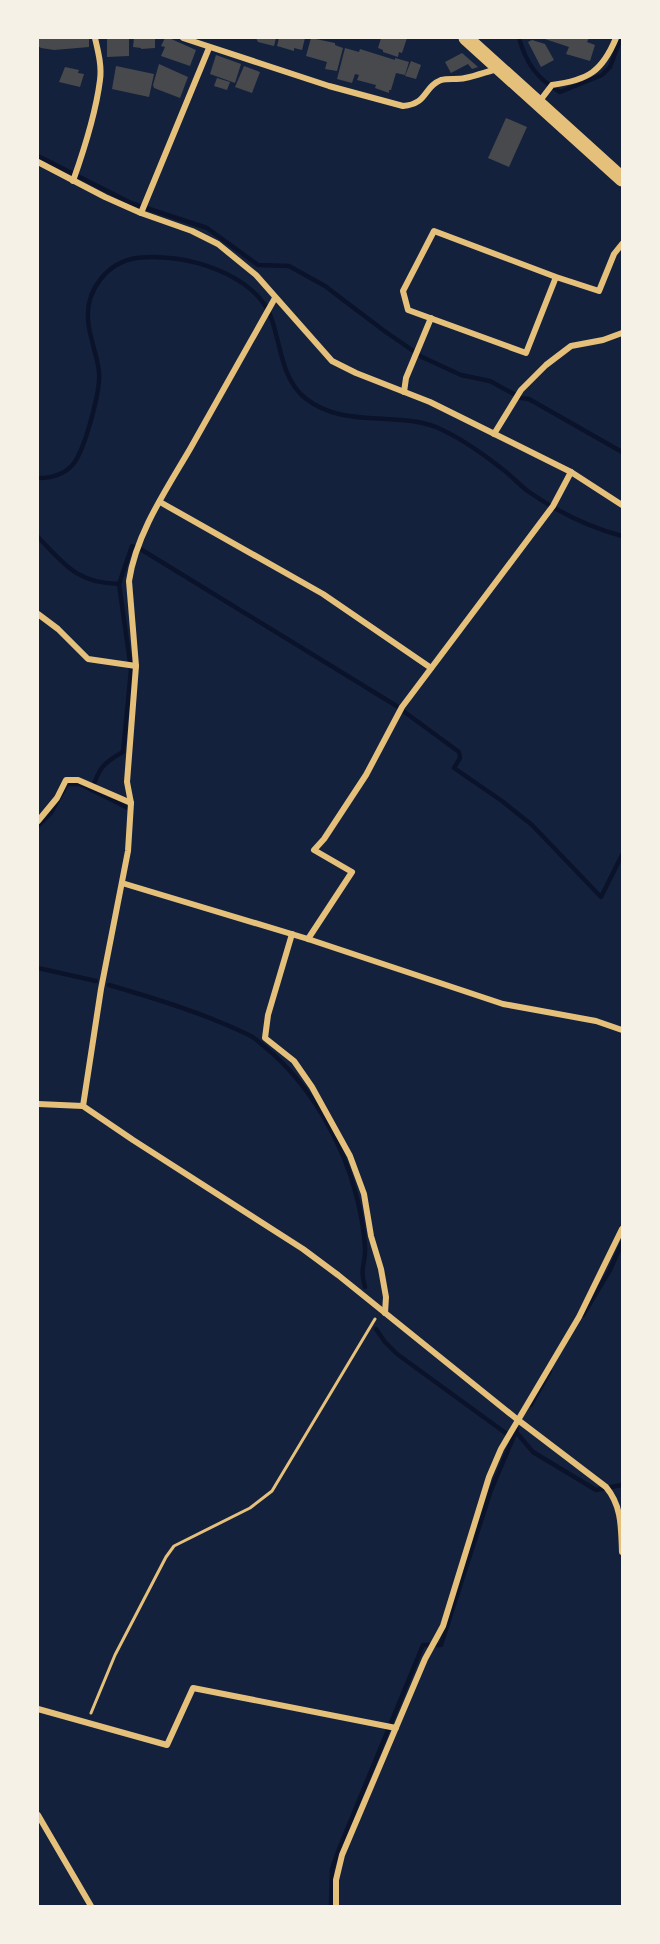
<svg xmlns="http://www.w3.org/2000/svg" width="660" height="1944" font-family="Inter,sans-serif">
<rect width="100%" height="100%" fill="#14213d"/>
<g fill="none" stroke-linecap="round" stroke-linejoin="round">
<g stroke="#0b132b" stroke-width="4.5">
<path d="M519,38C526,63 537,79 560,92L602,75L610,67L621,38"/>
<polyline points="38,156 131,203 207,228 258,265 289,266 325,286 383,330 422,357 461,375 490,381 521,398 529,399 622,452"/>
<path d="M38,478C51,478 65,475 74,463C85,448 101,390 99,372C97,354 89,337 88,319C86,289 108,262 137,258C182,252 257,273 272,320C281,347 282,379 305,398C344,429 394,411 436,427C459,437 482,453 501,468C511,475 519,485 529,492C558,512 588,527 622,536"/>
<path d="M38,537C65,565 77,583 119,584L132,546L142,550L395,705L459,752L460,758L454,768L502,801L532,825L601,897L622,855"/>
<path d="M92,790C99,768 103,763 123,752L131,670L119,584"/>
<polyline points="38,826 51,813 67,784 80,784 128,808"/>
<polyline points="38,968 96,981"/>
<path d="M109,985C157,999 206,1014 251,1036C256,1039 261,1044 265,1047C310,1084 343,1142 357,1198C361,1214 364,1231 365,1247C366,1265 359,1266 365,1287"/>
<polyline points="583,1315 610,1270 622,1243"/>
<polyline points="376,1329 385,1342 397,1354 511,1437"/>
<polyline points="531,1405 550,1371"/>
<polyline points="516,1432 533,1452 596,1490 622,1485"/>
<polyline points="331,1906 332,1869 339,1849 423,1645 441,1645 491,1490 517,1429"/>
</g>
</g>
<g fill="#48494c">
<polygon points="38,38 89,38 89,47 54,50 41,48 38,46"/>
<polygon points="107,38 129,38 129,56 107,57"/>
<polygon points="134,38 155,38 155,48 141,49 141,48 133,47"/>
<polygon points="165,38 169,38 196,50 190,66 161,56 165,47 161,46"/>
<polygon points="256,38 276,38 274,46 258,42"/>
<polygon points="279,38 305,38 302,50 294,48 294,51 277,46"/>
<polygon points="311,38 335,43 335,45 343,48 337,71 325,69 327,62 306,56"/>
<polygon points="381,38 407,38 402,53 399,52 398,57 383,52 383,50 378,48"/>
<polygon points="542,38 589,38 587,42 595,45 590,61 566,54 569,47"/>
<polygon points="532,40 545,44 554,60 541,67 528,42"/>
<polygon points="345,48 359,52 360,49 395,60 395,58 409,62 405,75 396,73 391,90 389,90 389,93 375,88 376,85 357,80 359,75 355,74 352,83 337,79"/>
<polygon points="462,53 478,67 472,69 468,64 451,73 445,62"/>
<polygon points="216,55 241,64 235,83 210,74"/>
<polygon points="411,61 421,65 416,79 405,76"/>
<polygon points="159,64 188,77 180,98 154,88 153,85"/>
<polygon points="116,66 154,74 149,97 112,89"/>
<polygon points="244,66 260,72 252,93 235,87"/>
<polygon points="65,67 79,70 78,73 84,74 80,87 59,82"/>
<polygon points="217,78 230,82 227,90 214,86"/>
<polygon points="506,118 527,127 509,167 488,158"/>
</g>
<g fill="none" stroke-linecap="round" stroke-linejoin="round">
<polyline stroke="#e5c07b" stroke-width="3" points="91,1713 115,1655 166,1557 174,1546 250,1508 272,1491 375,1319"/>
<g stroke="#e5c07b" stroke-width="6">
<path d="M183,38L329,86L403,106C428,104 423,87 441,80C448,78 457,80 465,78C475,76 486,72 497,69"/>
<path d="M539,102L552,85C588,80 602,72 616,38"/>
<polyline points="38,162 105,197 141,213 192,231 218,244 256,275 332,361 356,373 430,402 571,472 622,505"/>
<path d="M73,181C84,150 96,112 100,80C102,66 98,51 95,38"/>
<polyline points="141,213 209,48"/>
<polyline points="556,277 526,353 408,310 403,291 434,231 556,277 599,291 614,254 622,244"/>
<polyline points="404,392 406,378 431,318"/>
<polyline points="494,434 521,390 546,365 571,346 603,340 622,333"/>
<polyline points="160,502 323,594 431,668"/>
<polyline points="38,614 58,629 88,659 136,666"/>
<polyline points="38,821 57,798 66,780 78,780 131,803"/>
<polyline points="122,883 308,939 503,1004 596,1021 622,1030"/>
<polyline points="292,934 268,1015 265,1038 294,1061 312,1087 350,1156 364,1194 371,1236 381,1269 386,1297 385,1313"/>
<polyline points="308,939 352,872 314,850 324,839 366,775 402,707 553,506 571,472"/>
<path d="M38,1104L83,1106L133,1140L303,1249L338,1275L518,1420L606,1487C622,1506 621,1528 622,1552"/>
<path d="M83,1106L101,989L128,851L131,803L127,782L136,666L129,581C136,534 166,490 190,449C218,399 247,348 275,298"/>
<polyline points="38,1709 167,1745 193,1688 396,1728"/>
<polyline points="38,1815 91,1906"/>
<polyline points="336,1906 336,1880 342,1855 425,1659 443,1626 489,1477 501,1449 579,1317 622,1229"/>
</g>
<polyline stroke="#e5c07b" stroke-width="15" points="466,38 622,179"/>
</g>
<rect width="660" height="1944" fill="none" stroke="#f6f1e7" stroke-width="78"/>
</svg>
